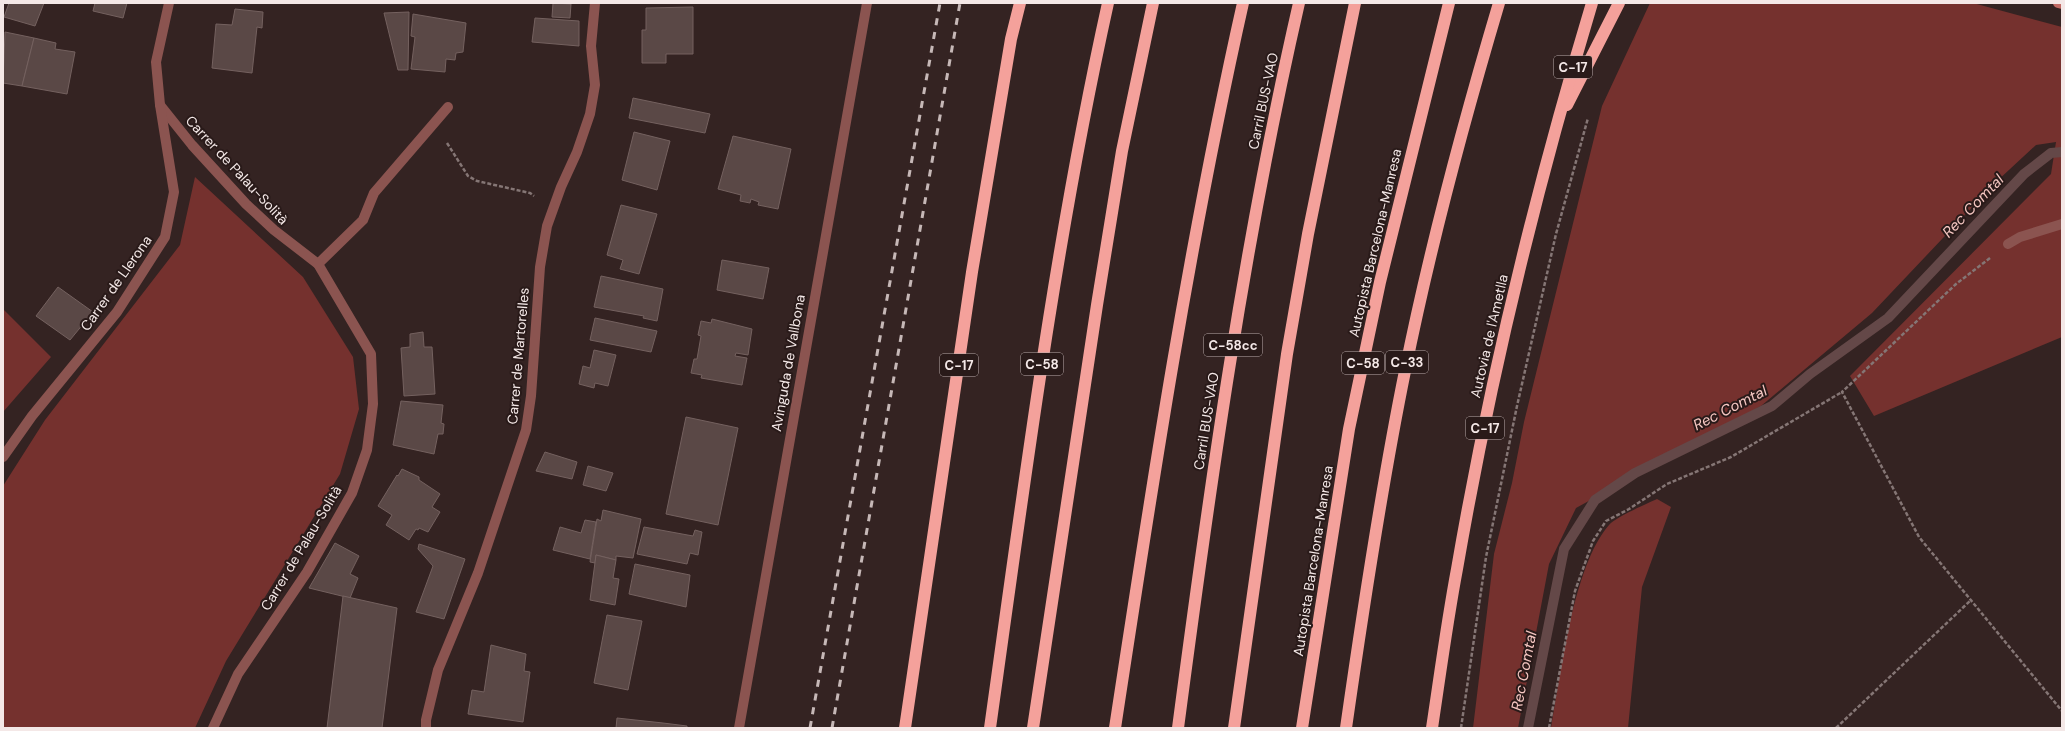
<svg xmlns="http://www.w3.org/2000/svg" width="2065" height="731" font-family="'DM Sans',sans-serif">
<rect width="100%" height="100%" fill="#342322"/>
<g fill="#75312e">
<polygon points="1650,3 1973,3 2062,27 2062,337 1874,416 1850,376 2051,174 2056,142 2036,145 1996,182 1872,313 1761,406 1576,508 1549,564 1518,728 1473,728 1494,554 1512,483 1524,422 1602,106"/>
<polygon points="195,177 303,277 353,357 359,409 340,474 226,661 195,728 3,728 3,486 45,420 180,245"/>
<polygon points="3,309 51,357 3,412"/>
<path d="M1657,499L1671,507L1642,587L1628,728H1551C1561,673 1573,566 1609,525C1616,517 1646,504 1657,499Z"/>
</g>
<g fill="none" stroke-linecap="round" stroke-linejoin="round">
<polyline stroke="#644848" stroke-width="10" points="1528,728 1564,549 1595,500 1635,473 1772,406 1810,374 1888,318 2024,174 2051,153 2062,152"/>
</g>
<g fill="#5a4846" stroke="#74615f">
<polygon points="9,3 44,3 35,26 4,17"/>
<polygon points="95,3 127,3 123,18 93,11"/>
<polygon points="553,3 571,4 570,18 552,17"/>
<polygon points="693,7 693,54 666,54 666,63 642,63 642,30 646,30 646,8"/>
<polygon points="235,9 263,12 262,28 257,27 252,73 212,68 216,24 232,25"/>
<polygon points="409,12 408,70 398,70 384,13"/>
<polygon points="413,14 466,23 463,52 456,53 455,60 446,59 445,72 411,69 415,37 411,36"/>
<polygon points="535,18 579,21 579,46 532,42"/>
<polygon points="5,32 34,38 22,86 3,83"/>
<polygon points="34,38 56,43 55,49 75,52 67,94 22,86"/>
<polygon points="633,98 710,114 705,133 629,118"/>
<polygon points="634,132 670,141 657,190 622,180"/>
<polygon points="733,136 791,149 778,209 758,205 759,202 751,199 750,203 740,201 741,195 718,189"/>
<polygon points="621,205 657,214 639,274 620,269 623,260 607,255"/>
<polygon points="722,260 769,268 763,299 717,290"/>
<polygon points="601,276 663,289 657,321 643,318 644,316 594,307"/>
<polygon points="58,287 93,312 70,340 36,316"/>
<polygon points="595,318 657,331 651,352 590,340"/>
<polygon points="712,319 752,329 748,355 736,353 735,356 747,358 742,385 701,378 702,375 691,373 694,359 697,359 701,336 698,335 701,321 711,323"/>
<polygon points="423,332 424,347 432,347 435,394 404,396 401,348 410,347 410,334"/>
<polygon points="594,350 616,355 608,386 595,383 594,388 579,384 583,366 590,368"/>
<polygon points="401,401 443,405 441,423 444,424 443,434 438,434 434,454 393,445"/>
<polygon points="686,417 738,428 718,525 666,514"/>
<polygon points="545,452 577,462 572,479 536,471"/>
<polygon points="588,466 613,473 606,491 583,485"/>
<polygon points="402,469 419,477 419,480 440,494 432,507 440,512 428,532 419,528 418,530 416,529 409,540 386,525 392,515 378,506 397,475 398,476"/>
<polygon points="603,510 641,519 633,558 616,556 616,560 596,555 595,563 590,562 597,519 601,521"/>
<polygon points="585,520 596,522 590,559 553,550 560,527 581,533"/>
<polygon points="644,527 693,536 695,530 702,532 698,555 690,553 687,564 637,554"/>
<polygon points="335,543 359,556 350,574 358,578 350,598 309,588"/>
<polygon points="419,544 465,559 444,619 416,612 433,566 418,549"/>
<polygon points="596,555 616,560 613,578 619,579 615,605 590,600"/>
<polygon points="635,564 690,575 686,607 629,594"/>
<polygon points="343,596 397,608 382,728 327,728"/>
<polygon points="607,615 642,621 628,690 594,683"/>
<polygon points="491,645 526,654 524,671 530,672 523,722 468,714 472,690 484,692"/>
<polygon points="617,718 663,723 687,726 687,728 616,728"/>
</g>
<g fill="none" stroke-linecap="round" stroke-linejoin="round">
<g stroke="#857675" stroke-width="2.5" stroke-dasharray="4 2" stroke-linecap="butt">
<polyline points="447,143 468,176 477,181 530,193 534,196"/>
<polyline points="1990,258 1956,284 1842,392 1919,537 2062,711"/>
<polyline points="1461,728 1486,557 1517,406 1556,234 1588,118"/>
<polyline points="1549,728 1575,591 1593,541 1606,521 1629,509 1667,484 1731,457 1842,392"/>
<polyline points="1836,728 1971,600"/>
</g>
<polyline stroke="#8b5450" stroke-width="10" points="318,264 363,220 374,193 448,107"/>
<g stroke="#8b5450" stroke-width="10">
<polyline points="160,105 192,145 246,204 274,230 318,264 371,354 373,404 367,450 352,493 307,572 238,674 213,728"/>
<polyline points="2008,244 2020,237 2062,224"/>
<polyline points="3,457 32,416 117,312 165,237 174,192 160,105 156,62 169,3"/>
<polyline points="426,728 426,720 438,670 478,573 526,430 531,396 540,267 547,226 561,187 577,152 590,114 595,85 591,46 595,3"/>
<polyline points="739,728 867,3"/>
</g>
<polyline stroke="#c26b65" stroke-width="10" points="2058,3 2062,4"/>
<g stroke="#f4a19b" stroke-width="12">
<polyline points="1567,105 1619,3"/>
<polyline points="905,728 972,272 1011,39 1020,3"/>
<path d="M990,728C1024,486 1055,242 1108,3"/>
<polyline points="1033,728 1097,305 1122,151 1153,3"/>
<path d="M1115,728C1152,485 1189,243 1243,3"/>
<path d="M1178,728C1210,485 1244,242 1299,3"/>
<polyline points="1234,728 1287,354 1308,234 1355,3"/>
<polyline points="1302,728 1349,429 1380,282 1449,3"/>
<path d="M1346,728C1363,609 1381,489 1405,371C1430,247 1463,124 1499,3"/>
<path d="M1432,728C1440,675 1447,622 1457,569C1490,378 1536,189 1592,3"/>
</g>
<g stroke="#c6b8b7" stroke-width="3" stroke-dasharray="7 7" stroke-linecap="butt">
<polyline points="810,728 940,3"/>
<polyline points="832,728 960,3"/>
</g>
</g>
<g text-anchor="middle" stroke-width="4" stroke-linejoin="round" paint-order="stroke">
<g fill="#291a19" stroke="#b7aaa9" stroke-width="1">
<rect x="1554" y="56" width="38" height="22" rx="3"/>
<rect x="1204" y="334" width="58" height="22" rx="3"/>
<rect x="1386" y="351" width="42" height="22" rx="3"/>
<rect x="1342" y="352" width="42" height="22" rx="3"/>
<rect x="1021" y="353" width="42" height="22" rx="3"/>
<rect x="940" y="354" width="38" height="22" rx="3"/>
<rect x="1466" y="417" width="38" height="22" rx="3"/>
</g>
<g font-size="13" font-weight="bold" fill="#f4e8e7">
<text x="1573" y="72">C-17</text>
<text x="1233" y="350">C-58cc</text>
<text x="1407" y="367">C-33</text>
<text x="1363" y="368">C-58</text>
<text x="1042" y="369">C-58</text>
<text x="959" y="370">C-17</text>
<text x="1485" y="433">C-17</text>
</g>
<g font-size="14" fill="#f4e8e7" stroke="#291a19">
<text transform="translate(1263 101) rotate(-78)" y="5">Carril BUS-VAO</text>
<text transform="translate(237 170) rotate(47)" y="5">Carrer de Palau-Solità</text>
<text transform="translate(1375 243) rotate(-77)" y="5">Autopista Barcelona-Manresa</text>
<text transform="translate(116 283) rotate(-55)" y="5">Carrer de Llerona</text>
<text transform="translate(1489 336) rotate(-77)" y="5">Autovia de l'Ametlla</text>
<text transform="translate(518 356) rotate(-85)" y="5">Carrer de Martorelles</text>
<text transform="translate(788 363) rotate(-80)" y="5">Avinguda de Vallbona</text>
<text transform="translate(1206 421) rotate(-81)" y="5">Carril BUS-VAO</text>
<text transform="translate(301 548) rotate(-59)" y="5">Carrer de Palau-Solità</text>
<text transform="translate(1313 561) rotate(-81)" y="5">Autopista Barcelona-Manresa</text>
</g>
<g font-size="15" font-style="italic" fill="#f7c8c3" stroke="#291a19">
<text transform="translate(1973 206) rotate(-46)" y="5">Rec Comtal</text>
<text transform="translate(1730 408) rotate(-27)" y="5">Rec Comtal</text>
<text transform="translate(1524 671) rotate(-79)" y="5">Rec Comtal</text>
</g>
</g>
<rect width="2065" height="731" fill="none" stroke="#f4e8e7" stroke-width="8"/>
</svg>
